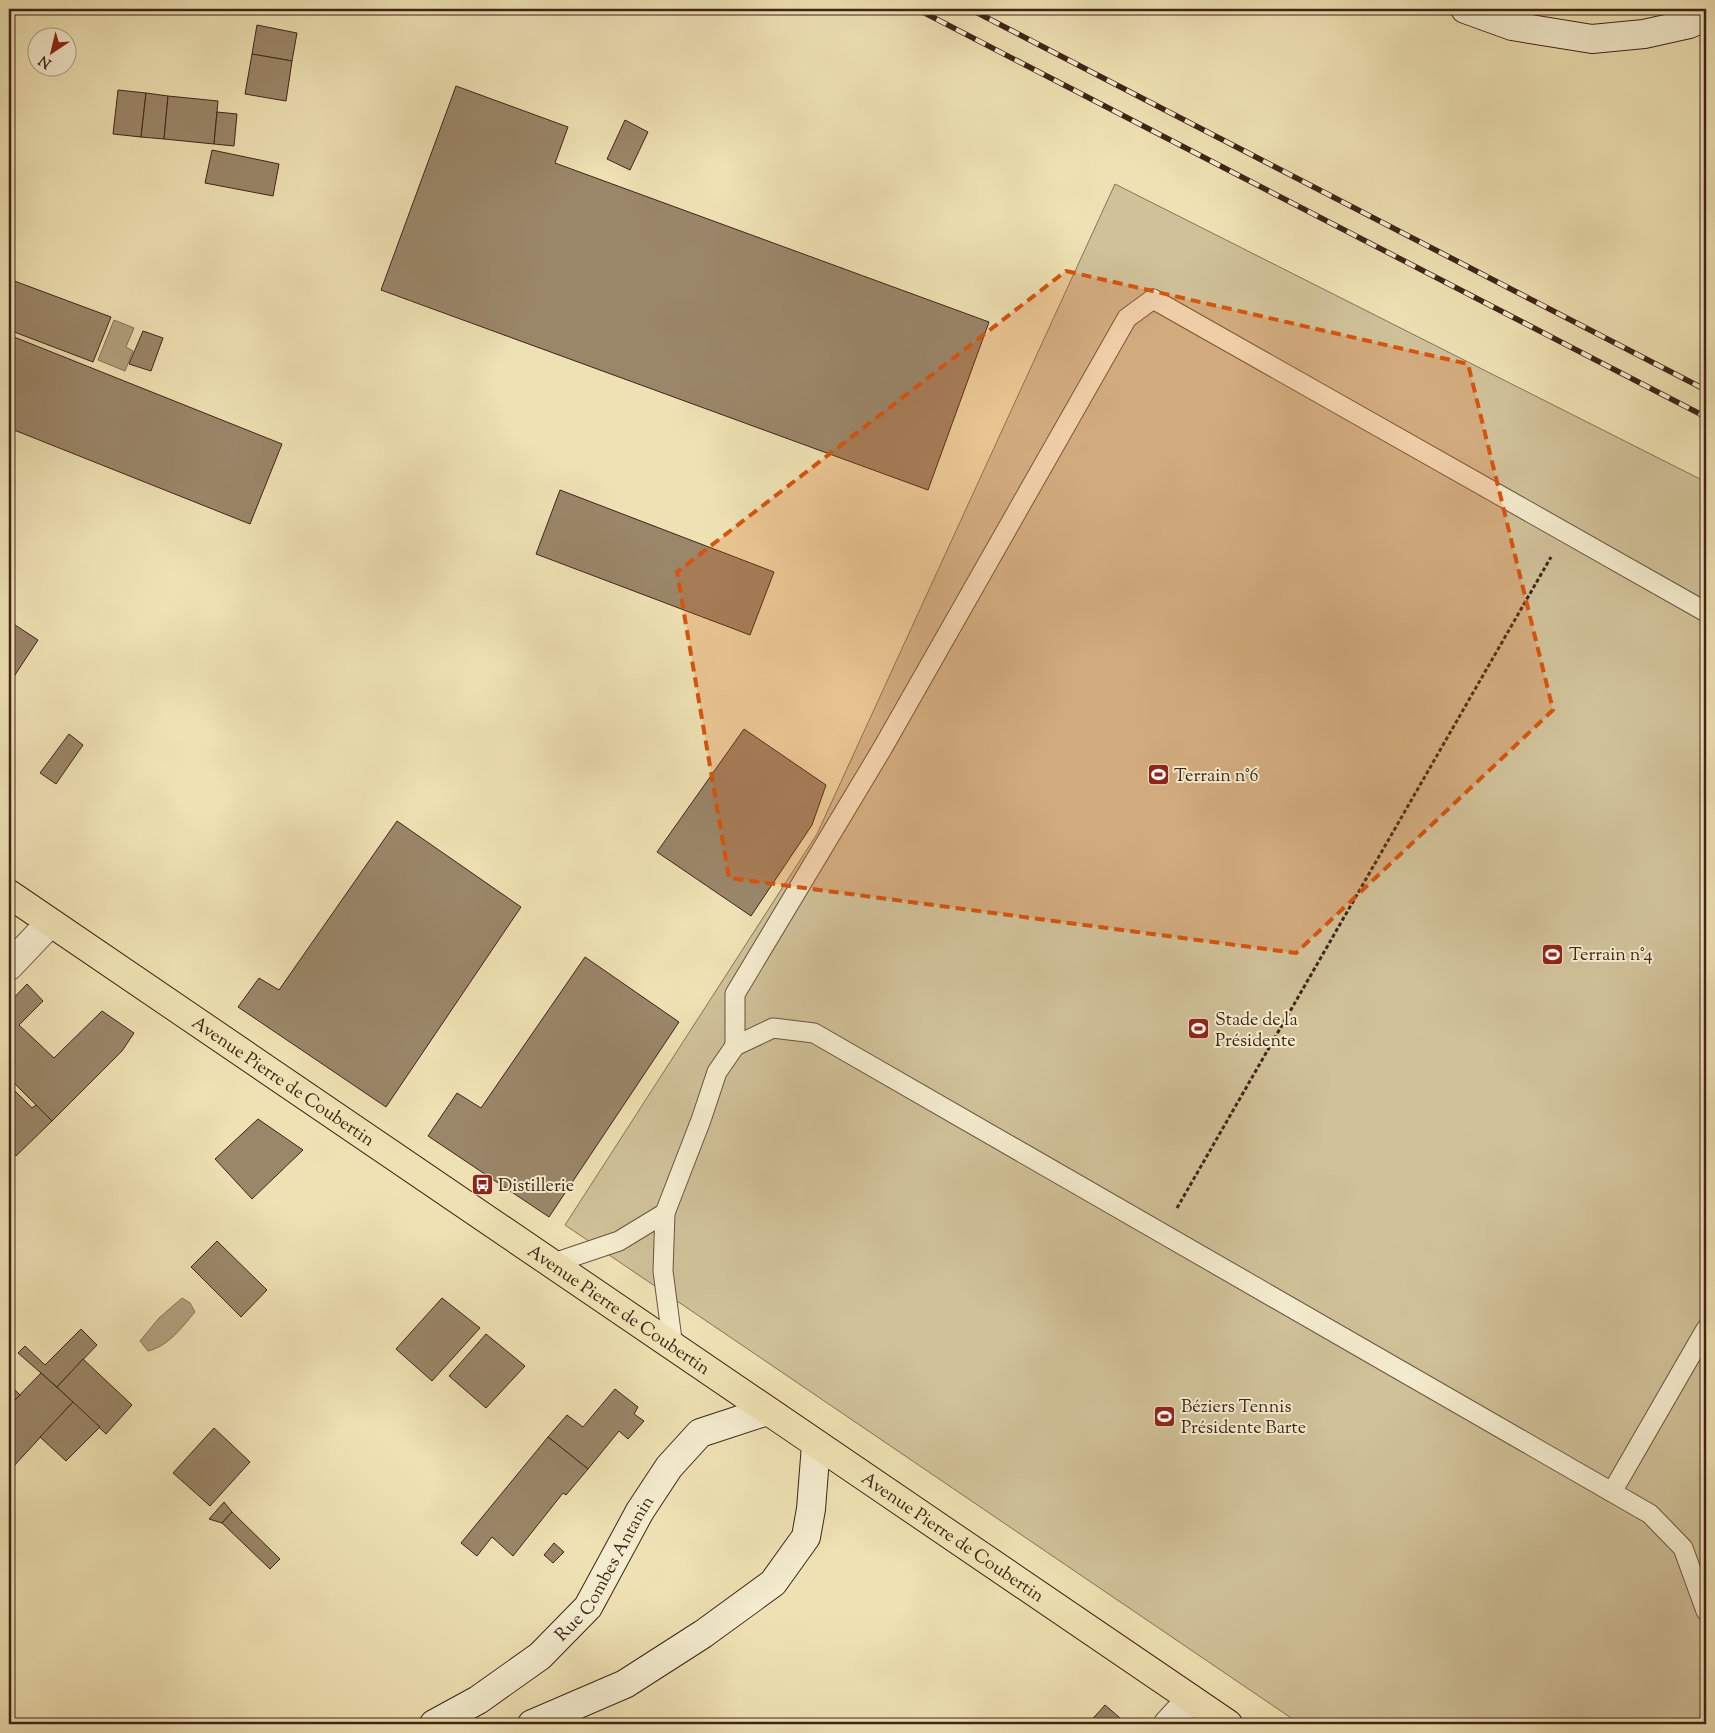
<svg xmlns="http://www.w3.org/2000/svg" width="1715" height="1733" font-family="'Sorts Mill Goudy',serif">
<rect width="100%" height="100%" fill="#eee1b3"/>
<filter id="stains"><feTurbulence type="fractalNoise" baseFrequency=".004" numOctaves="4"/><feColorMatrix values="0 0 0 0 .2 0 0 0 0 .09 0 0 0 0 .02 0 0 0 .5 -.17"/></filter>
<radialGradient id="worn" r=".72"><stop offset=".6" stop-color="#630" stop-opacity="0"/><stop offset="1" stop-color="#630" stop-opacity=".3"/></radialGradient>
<polygon fill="#d0c199" stroke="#887258" points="1115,184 1706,482 1706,1724 1300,1724 565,1225 817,834"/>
<g fill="#b2a17e" stroke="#846f55">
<polygon points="114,320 134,328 126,347 133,351 125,371 98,360"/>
<path d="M182,1298L190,1303L195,1312C182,1327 169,1346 148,1351L140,1341L159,1318Z"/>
</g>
<g fill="#9a8669" stroke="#3f2418">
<polygon points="257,25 297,33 292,61 252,54"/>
<polygon points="252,54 292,61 286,101 245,94"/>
<polygon points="456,86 568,127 555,163 989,322 928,490 381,290"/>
<polygon points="118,90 146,93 141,137 113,134"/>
<polygon points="146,93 168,96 164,139 141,137"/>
<polygon points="168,96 218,101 214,144 164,139"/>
<polygon points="217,112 237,114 234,146 214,144"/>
<polygon points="625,120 648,132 630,170 607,159"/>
<polygon points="212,150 279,164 273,196 205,183"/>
<polygon points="9,279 111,317 93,362 9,330"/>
<polygon points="143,331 163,338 151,371 129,364"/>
<polygon points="9,335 282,444 250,524 9,428"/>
<polygon points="560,490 774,572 750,635 536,554"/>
<polygon points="9,621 38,640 9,684"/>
<polygon points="744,729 826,785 812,825 751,916 657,852"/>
<polygon points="69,734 83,745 56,784 40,773"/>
<polygon points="397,821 521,907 386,1107 238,1007 259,978 279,990"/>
<polygon points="585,957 679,1022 549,1217 428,1136 457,1093 481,1108"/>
<polygon points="27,984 43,1001 19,1025 54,1058 102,1011 134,1033 122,1051 52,1121 9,1078 9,1003"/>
<polygon points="9,1085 32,1108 36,1105 52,1121 16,1156 9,1149"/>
<polygon points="258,1119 303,1150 252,1199 215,1159"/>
<polygon points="217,1241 267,1290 241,1317 191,1267"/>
<polygon points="442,1298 480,1328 432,1381 396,1349"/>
<polygon points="81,1329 97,1345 57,1387 18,1353 25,1346 45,1365"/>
<polygon points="486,1334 525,1366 486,1408 449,1376"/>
<polygon points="83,1359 132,1405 106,1434 57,1387"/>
<polygon points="41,1373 73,1402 12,1468 9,1465 9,1406"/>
<polygon points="9,1384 20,1395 9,1406"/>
<polygon points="615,1389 638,1407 634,1414 644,1421 628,1439 619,1431 588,1469 548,1437 567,1415 583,1427"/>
<polygon points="73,1402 100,1427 66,1461 40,1437"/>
<polygon points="214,1428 250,1462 210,1506 173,1473"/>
<polygon points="548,1437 588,1469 566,1495 563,1493 513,1556 492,1537 477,1556 461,1543"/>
<polygon points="224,1502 232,1512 222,1523 209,1519"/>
<polygon points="232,1512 280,1559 270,1569 222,1523"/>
<polygon points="554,1543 564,1552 553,1563 544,1555"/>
<polygon points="1105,1705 1127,1724 1088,1724"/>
</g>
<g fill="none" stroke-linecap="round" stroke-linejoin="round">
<defs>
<g id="lane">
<polyline points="735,1046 735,994 882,749 1127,318 1153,299 1706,612"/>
<polyline points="551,1264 619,1241 665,1213"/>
<polyline points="673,1347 663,1271 665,1213 701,1120 717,1072 735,1046 773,1028 814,1033 1650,1514 1683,1548 1706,1611"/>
<polyline points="1612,1492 1706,1329"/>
</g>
<g id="street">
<polyline points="9,966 50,923"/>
<polyline points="1168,1724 1191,1699"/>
</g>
<g id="secondary">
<polyline points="1465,9 1512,26 1592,39 1644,34 1689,24 1706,17"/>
<path id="s1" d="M434,1724L478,1700L540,1656L588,1607L640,1511L669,1467L700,1433L767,1411"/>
<polyline points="532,1724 625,1684 703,1634 773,1583 806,1537 811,1509 816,1445"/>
</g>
<g id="primary">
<path id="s2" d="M9,894L1228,1724"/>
</g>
</defs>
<use href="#lane" stroke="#6b533f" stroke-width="21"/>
<use href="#street" stroke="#6b533f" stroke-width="30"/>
<use href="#secondary" stroke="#3f2418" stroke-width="30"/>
<use href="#primary" stroke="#3f2418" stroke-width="30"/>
<polyline stroke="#3f2418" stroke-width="3" stroke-dasharray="4 2.5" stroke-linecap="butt" points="1177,1208 1551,557"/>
<use href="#lane" stroke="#f4ecce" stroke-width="19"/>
<use href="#street" stroke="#f4ecce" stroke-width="28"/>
<use href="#secondary" stroke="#f4ecce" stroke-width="28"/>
<use href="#primary" stroke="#eee1b3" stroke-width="28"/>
<defs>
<g id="rail">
<polyline points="917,9 1706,417"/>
<polyline points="970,9 1706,390"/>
</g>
</defs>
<use href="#rail" stroke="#3f2418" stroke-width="5.5"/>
<use href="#rail" stroke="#f4ecce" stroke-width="4" stroke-dasharray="11" stroke-linecap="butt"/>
</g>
<path fill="#d7540d" fill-opacity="0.2" stroke="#d7540d" stroke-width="4" stroke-dasharray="10 6" stroke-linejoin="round" d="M1066,271L1468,364L1553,710L1296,953L729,878L677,572Z"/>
<defs>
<symbol id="stadium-square" viewBox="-11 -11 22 22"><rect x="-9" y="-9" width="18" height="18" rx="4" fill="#8f2418" stroke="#f4ecce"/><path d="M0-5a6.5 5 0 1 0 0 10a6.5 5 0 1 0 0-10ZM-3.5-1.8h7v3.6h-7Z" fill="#fff"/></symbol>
<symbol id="bus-square" viewBox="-11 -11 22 22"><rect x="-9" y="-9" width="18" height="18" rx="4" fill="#8f2418" stroke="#f4ecce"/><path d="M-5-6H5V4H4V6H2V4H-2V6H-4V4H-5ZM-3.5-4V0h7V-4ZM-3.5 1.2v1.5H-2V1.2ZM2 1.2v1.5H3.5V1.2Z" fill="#fff"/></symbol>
</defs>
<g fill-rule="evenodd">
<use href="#stadium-square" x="1146" y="762" width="25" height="25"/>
<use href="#stadium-square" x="1540" y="942" width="25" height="25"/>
<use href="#stadium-square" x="1186" y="1016" width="25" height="25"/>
<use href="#bus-square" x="470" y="1172" width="25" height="25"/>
<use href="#stadium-square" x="1152" y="1404" width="25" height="25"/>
</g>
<g text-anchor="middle" stroke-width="4" stroke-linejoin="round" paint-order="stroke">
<g font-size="18" fill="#3f2418" stroke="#f4ecce" text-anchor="start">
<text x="1174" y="781">Terrain n°6</text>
<text x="1569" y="960">Terrain n°4</text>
<text x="1215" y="1025">Stade de la<tspan x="1215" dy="21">Présidente</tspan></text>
<text x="498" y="1191">Distillerie</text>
<text x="1181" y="1412">Béziers Tennis<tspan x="1181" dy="21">Présidente Barte</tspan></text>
</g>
<g font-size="18" fill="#3f2418" stroke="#f4ecce">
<text dy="6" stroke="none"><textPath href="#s2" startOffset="332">Avenue Pierre de Coubertin</textPath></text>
<text dy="6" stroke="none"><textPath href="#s2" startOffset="738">Avenue Pierre de Coubertin</textPath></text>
<text dy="6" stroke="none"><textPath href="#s2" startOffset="1142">Avenue Pierre de Coubertin</textPath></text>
<text dy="6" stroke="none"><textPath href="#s1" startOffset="236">Rue Combes Antanin</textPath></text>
</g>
</g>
<rect width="1715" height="1733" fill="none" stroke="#eee1b3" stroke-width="30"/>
<rect x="10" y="10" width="1695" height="1713" fill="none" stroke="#3f2418" stroke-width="2.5"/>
<rect x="15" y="15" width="1685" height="1703" fill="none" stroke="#3f2418"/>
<g transform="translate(52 52) rotate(215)"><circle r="24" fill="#f4ecce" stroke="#ac9c85"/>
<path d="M0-4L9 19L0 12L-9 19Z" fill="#8f2418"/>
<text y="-8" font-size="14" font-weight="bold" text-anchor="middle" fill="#3f2418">N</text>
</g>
<rect width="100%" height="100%" filter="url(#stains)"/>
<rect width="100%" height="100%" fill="url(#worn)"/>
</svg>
